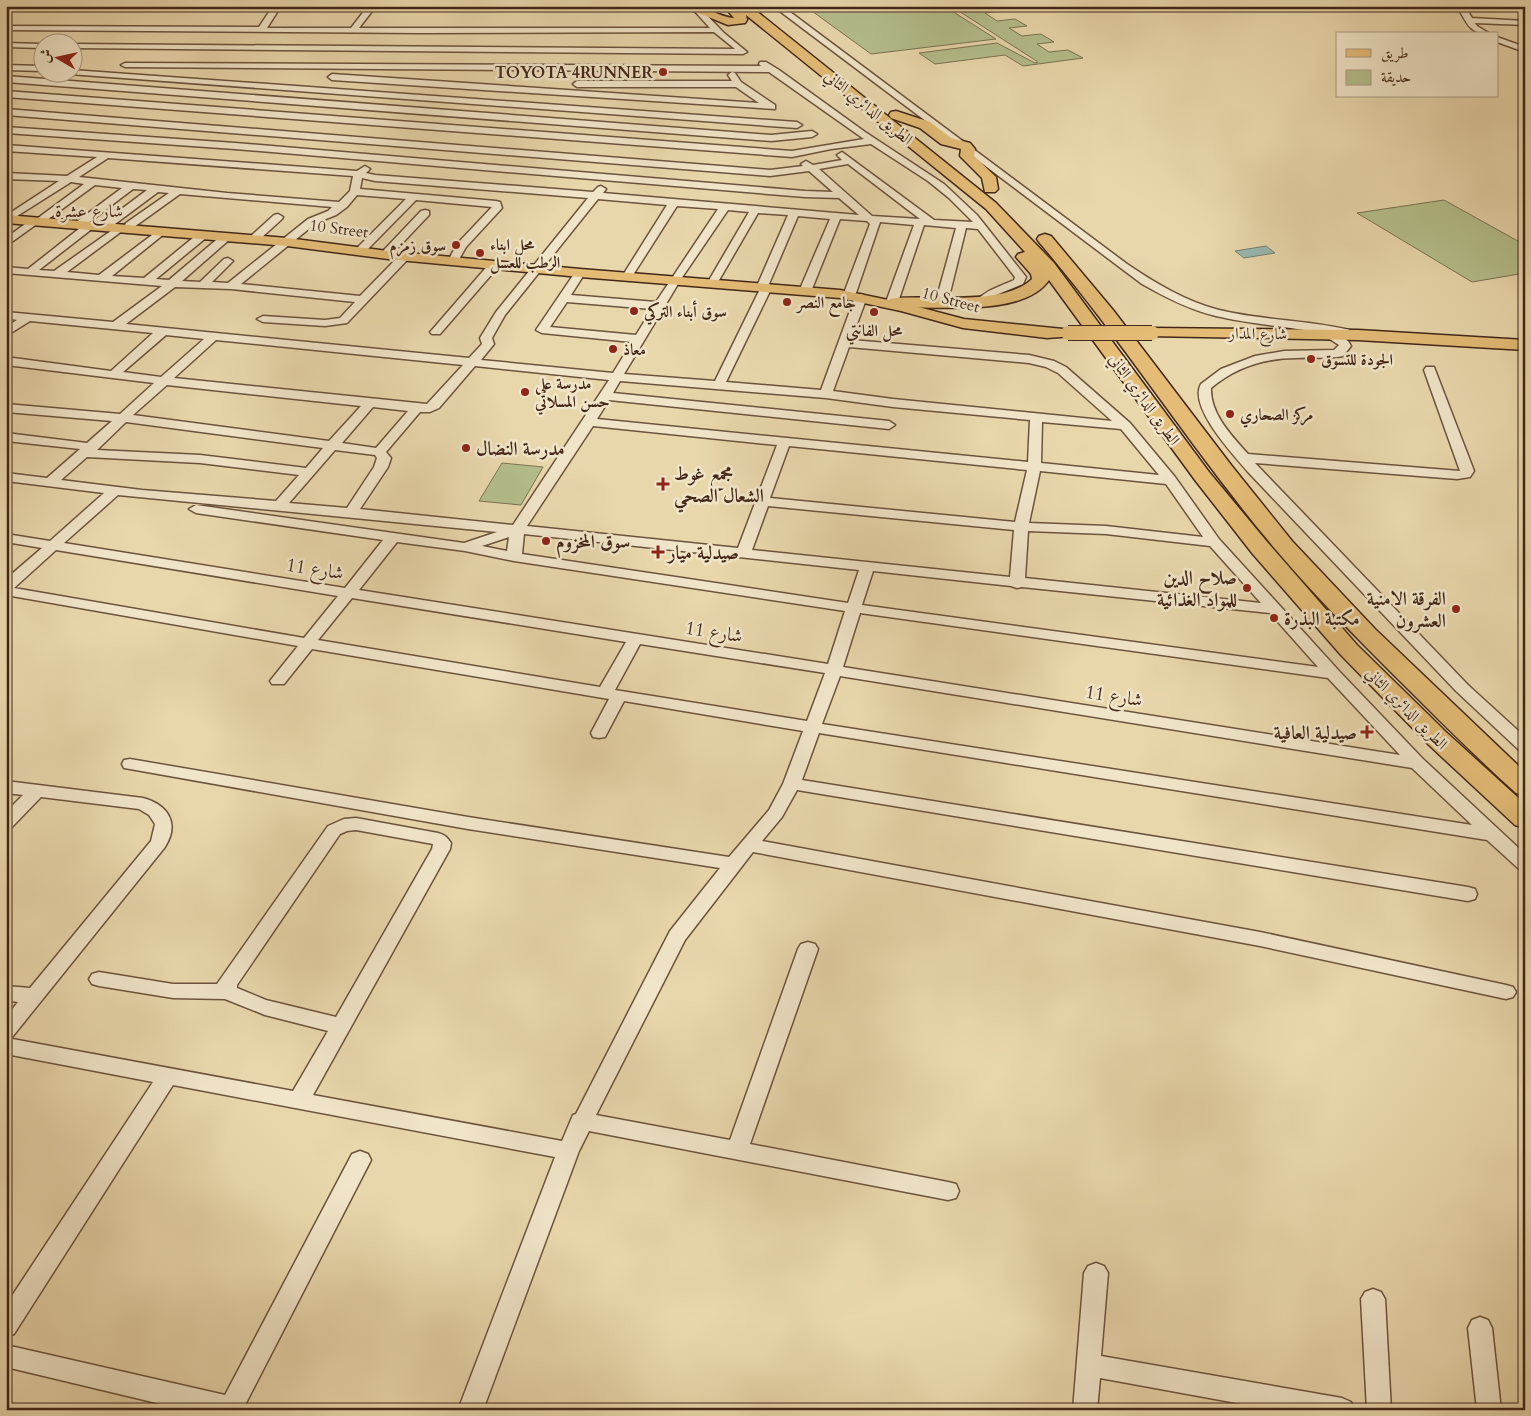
<svg xmlns="http://www.w3.org/2000/svg" width="1531" height="1416" font-family="Cardo,Amiri,serif">
<rect width="100%" height="100%" fill="#e9d7ac"/>
<filter id="stains"><feTurbulence type="fractalNoise" baseFrequency=".004" numOctaves="4"/><feColorMatrix values="0 0 0 0 .2 0 0 0 0 .09 0 0 0 0 .02 0 0 0 .5 -.17"/></filter>
<radialGradient id="worn" r=".72"><stop offset=".6" stop-color="#630" stop-opacity="0"/><stop offset="1" stop-color="#630" stop-opacity=".3"/></radialGradient>
<g fill="#b4bf8c" stroke="#7b7352">
<polygon points="805,6 944,6 996,39 871,54"/>
<polygon points="951,6 994,6 1001,11 985,13 997,21 1015,19 1027,26 1009,28 1022,36 1041,34 1054,42 1037,44 1049,52 1068,50 1083,58 1023,66 1005,55 935,64 919,53 997,43 1035,63 1038,62"/>
<polygon points="1444,200 1525,245 1525,273 1472,282 1357,213"/>
<polygon points="502,463 543,467 521,505 479,501"/>
</g>
<polygon fill="#99b8b1" stroke="#767e74" points="1266,246 1275,253 1244,258 1235,251"/>
<g fill="none" stroke-linecap="round" stroke-linejoin="round">
<defs>
<g id="minor">
<polygon points="273,6 281,6 267,28 351,28 368,6 376,6 359,28 710,28 690,6 698,6 724,33 747,52 743,54 72,48 72,44 735,49 714,32 421,33 6,30 6,26 259,27"/>
<path d="M773,6H782L1127,264C1155,283 1185,301 1219,310C1264,321 1313,320 1358,332L1360,334L1358,336L1339,335L1348,341L1351,346L1343,356C1328,359 1313,357 1297,358C1264,358 1236,367 1211,388C1210,414 1232,436 1248,454L1460,471L1424,370L1426,367H1434L1474,471L1470,477L1457,479L1255,463L1468,685L1525,737V751L1519,750L1456,691L1248,472C1234,455 1188,407 1201,384L1221,369L1255,356L1284,351L1334,350L1339,345L1325,336L1324,333C1288,327 1251,324 1216,316C1190,310 1165,297 1142,284Z"/>
<path d="M1457,6H1465L1472,18L1525,21V25L1475,23L1477,26L1490,34C1469,34 1467,23 1457,6Z"/>
<polygon points="1497,37 1525,47 1525,52 1497,42"/>
<polygon points="6,43 42,44 42,48 6,47"/>
<path d="M760,62H766L779,70L865,132L944,184L977,215L1026,277L1023,284L996,295L986,303H978L976,301C986,290 1001,286 1014,280L1015,277L978,229L966,228L948,301L946,303H938L936,301L956,228L924,225L898,302L896,304H888L886,302L914,225L880,222L856,293L850,296L846,295L844,293L870,224L867,221L840,219L812,289L810,291H802L800,289L830,219L798,216L769,284L772,287L726,382L821,390L855,297L861,294L867,297L851,340L1029,355L1054,361L1066,367L1130,423L1175,477L1219,539L1339,671L1423,759L1525,854V871L1519,869L1487,840L819,733L802,780L1468,887L1475,889L1477,894L1475,899L1468,901L797,790L782,817L762,841L1260,932L1506,985L1513,987L1516,992L1513,997L1506,999L1260,946L753,852L685,940L596,1115L730,1140L798,949L801,944L808,942L815,944L818,949L750,1144L948,1182L956,1184L959,1191L956,1198L948,1200L589,1131L579,1151L483,1410H458L555,1157L173,1085L14,1334L6,1337V1305L153,1082L6,1054V1017L18,1002L6,1000V986L30,988L151,841L155,824L149,815L139,809L41,797L12,827L6,829V812L23,795L6,793V781L143,798C168,805 180,823 165,847L13,1036L7,1038L293,1091L328,1031L265,1015L225,999L173,998L99,986L92,984L89,979L92,974L99,972L173,984H217L328,826L344,819L356,818L438,833C445,835 447,837 451,843L450,849L313,1095L562,1141L573,1115L576,1114L670,931L720,868L468,829L130,769L124,768L122,764L124,760L130,759L468,817L729,857L769,810L783,784L803,731L624,701L605,737L599,738L593,737L591,733L609,699L312,649L284,684H272L270,681L298,646L6,595V579L42,548L6,542V534L50,541L104,493L6,481V473L47,478L80,449L6,441V433L87,443L112,421L6,412V404L120,414L154,383L6,365V357L111,371L153,333L30,321L6,336V327L17,320L6,318V312L113,322L162,286L6,273V267L28,269L80,228L75,227L74,225L75,223L122,188L95,185L47,220L41,221L6,246V238L32,219L38,218L84,184L71,182L14,218L9,215L10,213L59,181L6,179V173L67,176L97,157L6,151V145L357,171L365,166L370,169L366,173L375,175L593,192L598,187L601,186L606,189L603,193L859,215L839,198L805,197L235,149L6,133V127L235,143L805,191L833,192L809,171L770,176L6,115V109L770,170L803,166L801,164L806,161L813,165L842,160L837,155L842,152L934,220L973,222L949,198L928,181L871,144L831,149L792,157L6,97V91L792,151L864,139L769,72L125,67L121,65L125,63L761,66L759,64ZM108,158L353,176L350,191L339,202L227,193L79,177ZM848,164L920,219L872,216L819,169ZM362,178L375,181L588,198L496,312L480,338L482,344L469,358L126,324L175,287L231,289L355,302L340,318L325,320L263,316L257,319L263,322L325,326L347,323L409,258L410,256L409,254H401L360,296L241,284L316,223L336,215L347,207L357,195L406,199L358,247L357,249L358,251H366L416,200L492,207L457,244L448,261L453,264L457,263L466,247L502,208L500,202L496,201L360,189ZM133,189L147,190L99,226L98,228L99,230H107L158,192L169,193L126,223L125,225L126,227H134L180,194L332,207L328,211L308,219L228,283L212,282L233,261L228,258L224,259L200,282L182,281L230,239L231,237L230,235H222L169,280L156,279L207,237L208,235L203,232L199,233L144,278L112,276L164,234L165,232L164,230L160,229L99,275L67,272L122,231L123,229L122,227L118,226L54,271L39,270L93,228L94,226L93,224L88,223ZM598,199L667,205L623,275L628,278L633,275L677,206L718,209L656,302L571,295L585,273L580,270L576,271L536,330L542,333L632,342L613,373L481,360L494,344L492,338L505,315ZM728,210L749,212L708,282L713,285L718,282L758,213L788,215L757,286L760,289L715,381L624,374L681,279ZM567,302L652,309L636,335L550,327ZM166,335L204,339L161,377L123,372ZM216,340L463,365L427,404L174,378ZM849,347L1029,363L1046,367L1058,373L1112,421L893,399L833,391ZM475,366L609,380L513,525L360,509L388,467L391,458L386,452L420,412H430L439,408ZM620,381L826,398L893,407L1030,420L1028,462L597,419L609,400L889,429L895,425L889,421L613,393ZM167,385L361,406L329,441L133,415ZM373,407L408,411L376,448L342,443ZM126,422L323,448L306,468L200,455L97,450ZM1042,422L1121,429L1159,475L1041,463ZM593,426L777,445L738,548L527,526ZM789,446L1027,470L1015,522L770,498ZM335,450L375,455L377,458L374,467L347,508L289,503ZM87,457L200,463L299,475L276,501L142,490L61,480ZM1040,471L1166,484L1203,537L1106,526L1029,523ZM118,495L497,532L464,543L196,505L189,509L196,513L383,540L345,588L64,543ZM768,506L1014,530L1010,577L752,550ZM1028,531L1106,534L1210,546L1261,603L1025,578ZM524,534L859,570L848,603L522,554ZM509,537L507,551L482,546ZM397,542L465,551L514,561L845,611L828,664L359,590ZM56,550L338,596L304,638L14,588ZM873,571L1011,586L1017,588L1022,587L1270,613L1318,667L862,605ZM352,598L626,642L600,687L318,640ZM860,613L1328,678L1400,755L843,667ZM640,644L825,673L807,721L615,690ZM840,676L1412,768L1472,825L822,724ZM356,830L433,844L432,849L336,1017L266,1000L237,988V985L340,834L347,831Z"/>
<polygon points="6,65 42,66 42,71 6,70"/>
<polygon points="72,70 797,122 802,125 797,128 69,74 68,72 72,72"/>
<polygon points="732,72 735,73 741,82 775,105 775,109 332,80 328,77 332,74 759,103 736,87 577,87 573,84 577,81 732,81 728,75"/>
<polygon points="6,76 771,135 812,131 817,134 812,137 771,141 6,82"/>
<polygon points="425,210 429,211 429,215 392,254 384,254 383,252 384,250 421,211"/>
<polygon points="278,214 283,217 282,219 260,239 252,239 251,237 252,235 274,215"/>
<polygon points="494,262 499,265 498,267 440,334 432,334 430,332 432,330 490,263"/>
<polygon points="360,1151 368,1154 371,1160 246,1403 249,1410 186,1410 6,1367 6,1345 225,1395 352,1154"/>
<polygon points="1096,1263 1104,1266 1108,1273 1101,1356 1342,1398 1351,1402 1354,1410 1275,1410 1100,1378 1097,1410 1073,1410 1084,1273 1088,1266"/>
<polygon points="1373,1289 1381,1292 1385,1299 1391,1410 1367,1410 1361,1299 1365,1292"/>
<polygon points="1480,1317 1488,1320 1492,1328 1501,1410 1477,1410 1468,1328 1472,1320"/>
</g>
<g id="major">
<polygon points="6,215 287,238 388,251 580,269 840,290 903,303 964,319 1073,330 1076,333 1073,336 1047,338 963,328 901,311 840,298 580,277 388,259 287,246 6,223"/>
<polygon points="1152,328 1358,330 1525,340 1525,350 1358,340 1147,336 1144,333 1147,330"/>
</g>
<g id="highway">
<path d="M690,6C708,6 718,17 734,18L724,6H750L996,203L1054,263L1209,472L1268,543L1357,645L1447,733L1525,804V828L1515,825L1429,745L1341,655L1252,553L1195,480L1049,280C1023,318 937,305 896,308L890,307L887,303L890,299L896,298C934,295 1004,306 1032,279L1031,274L1016,257L1018,254L1025,252L986,209L746,15L747,20L745,23L728,25L691,10Z"/>
<polygon points="896,111 930,122 951,138 970,143 975,149 974,156 996,177 998,189 995,192 985,192 982,178 960,156 961,149 941,144 920,128 891,118 889,115 891,112"/>
<path d="M1045,234L1051,236L1113,310L1231,465L1292,541L1375,629L1525,772V796L1516,793C1476,757 1437,718 1399,680C1357,638 1315,596 1277,551C1193,452 1124,341 1039,242L1037,239L1039,236Z"/>
</g>
</defs>
<use href="#minor" stroke="#6c533d" stroke-width="3"/>
<use href="#major" stroke="#422718" stroke-width="3"/>
<use href="#highway" stroke="#422718" stroke-width="3"/>
<use href="#minor" fill="#f1e5c9" fill-rule="evenodd"/>
<use href="#major" fill="#e4bc76" fill-rule="evenodd"/>
<use href="#highway" fill="#e4bc76" fill-rule="evenodd"/>
<defs>
<polyline id="major-bridge" points="1068,333 1152,333"/>
</defs>
<use href="#major-bridge" stroke="#422718" stroke-width="16" stroke-linecap="butt"/>
<use href="#major-bridge" stroke="#e4bc76" stroke-width="14"/>
</g>
<g fill="#8f2418" stroke="#f1e5c9" stroke-width="2">
<circle cx="663" cy="72" r="5"/>
<circle cx="456" cy="245" r="5"/>
<circle cx="480" cy="253" r="5"/>
<circle cx="787" cy="302" r="5"/>
<circle cx="634" cy="311" r="5"/>
<circle cx="874" cy="312" r="5"/>
<circle cx="613" cy="349" r="5"/>
<circle cx="1311" cy="359" r="5"/>
<circle cx="525" cy="392" r="5"/>
<circle cx="1230" cy="414" r="5"/>
<circle cx="466" cy="448" r="5"/>
<path d="M660.5 476.5h5v5h5v5h-5v5h-5v-5h-5v-5h5z"/>
<circle cx="546" cy="541" r="5"/>
<path d="M655.5 544.5h5v5h5v5h-5v5h-5v-5h-5v-5h5z"/>
<circle cx="1247" cy="588" r="5"/>
<circle cx="1456" cy="609" r="5"/>
<circle cx="1274" cy="618" r="5"/>
<path d="M1364.5 724.5h5v5h5v5h-5v5h-5v-5h-5v-5h5z"/>
</g>
<g text-anchor="middle" stroke-width="5" stroke-linejoin="round" paint-order="stroke">
<g font-size="16" font-weight="bold" fill="#422718" stroke="#f1e5c9" text-anchor="start">
<text x="653" y="78" text-anchor="end">TOYOTA 4RUNNER</text>
<text x="490" y="250">محل ابناء<tspan x="490" dy="18">الرطب للعسل</tspan></text>
<text x="446" y="251" text-anchor="end">سوق زمزم</text>
<text x="797" y="308">جامع النصر</text>
<text x="644" y="317">سوق أبناء التركي</text>
<text x="874" y="336" text-anchor="middle">محل الفانتي</text>
<text x="623" y="355">معاذ</text>
<text x="1321" y="365">الجودة للتسوق</text>
<text x="535" y="389">مدرسة على<tspan x="535" dy="18">حسن المسلاتي</tspan></text>
<text x="1240" y="420">مركز الصحاري</text>
</g>
<g font-size="16" fill="#422718" stroke="#f1e5c9">
<text transform="translate(869 107) rotate(39)" y="6">الطريق الدائري الثاني</text>
<text transform="translate(339 228) rotate(7)" y="6">10 Street</text>
<text transform="translate(951 299) rotate(15)" y="6">10 Street</text>
<text transform="translate(1258 333) rotate(1)" y="6">شارع المدار</text>
<text transform="translate(1145 399) rotate(54)" y="6">الطريق الدائري الثاني</text>
<text transform="translate(1407 708) rotate(45)" y="6">الطريق الدائري الثاني</text>
</g>
<g font-size="18" fill="#422718" stroke="#f1e5c9">
<text x="89" y="217">شارع عشرة</text>
</g>
<g font-size="19" font-weight="bold" fill="#422718" stroke="#f1e5c9" text-anchor="start">
<text x="476" y="455">مدرسة النضال</text>
<text x="674" y="480">مجمع غوط<tspan x="674" dy="22">الشعال الصحي</tspan></text>
<text x="556" y="548">سوق المخزوم</text>
<text x="668" y="559">صيدلية ميار</text>
<text x="1237" y="584" text-anchor="end">صلاح الدين<tspan x="1237" dy="22">للمواد الغذائية</tspan></text>
<text x="1446" y="605" text-anchor="end">الفرقة الامنية<tspan x="1446" dy="22">العشرون</tspan></text>
<text x="1284" y="625">مكتبة البذرة</text>
<text x="1357" y="739" text-anchor="end">صيدلية العافية</text>
</g>
<g font-size="19" fill="#422718" stroke="#f1e5c9">
<text transform="translate(315 568) rotate(9)" y="7">شارع 11</text>
<text transform="translate(714 631) rotate(9)" y="7">شارع 11</text>
<text transform="translate(1114 695) rotate(9)" y="7">شارع 11</text>
</g>
</g>
<rect width="1531" height="1416" fill="none" stroke="#e9d7ac" stroke-width="25"/>
<rect x="8" y="8" width="1516" height="1401" fill="none" stroke="#422718" stroke-width="2.5"/>
<rect x="12" y="12" width="1506" height="1391" fill="none" stroke="#422718"/>
<rect x="1336" y="32" width="162" height="65" fill="#f1e5c9" stroke="#ab9982"/>
<rect x="1346" y="49" width="25" height="8" fill="#e4bc76" stroke="#ab9982"/>
<text x="1381" y="58" font-size="15" fill="#422718">طريق</text>
<rect x="1346" y="70" width="25" height="15" fill="#b4bf8c" stroke="#ab9982"/>
<text x="1381" y="82" font-size="15" fill="#422718">حديقة</text>
<g transform="translate(58 58) rotate(279)"><circle r="24" fill="#f1e5c9" stroke="#ab9982"/>
<path d="M0-4L9 19L0 12L-9 19Z" fill="#8f2418"/>
<text y="-8" font-size="14" font-weight="bold" text-anchor="middle" fill="#422718">ش</text>
</g>
<rect width="100%" height="100%" filter="url(#stains)"/>
<rect width="100%" height="100%" fill="url(#worn)"/>
</svg>
